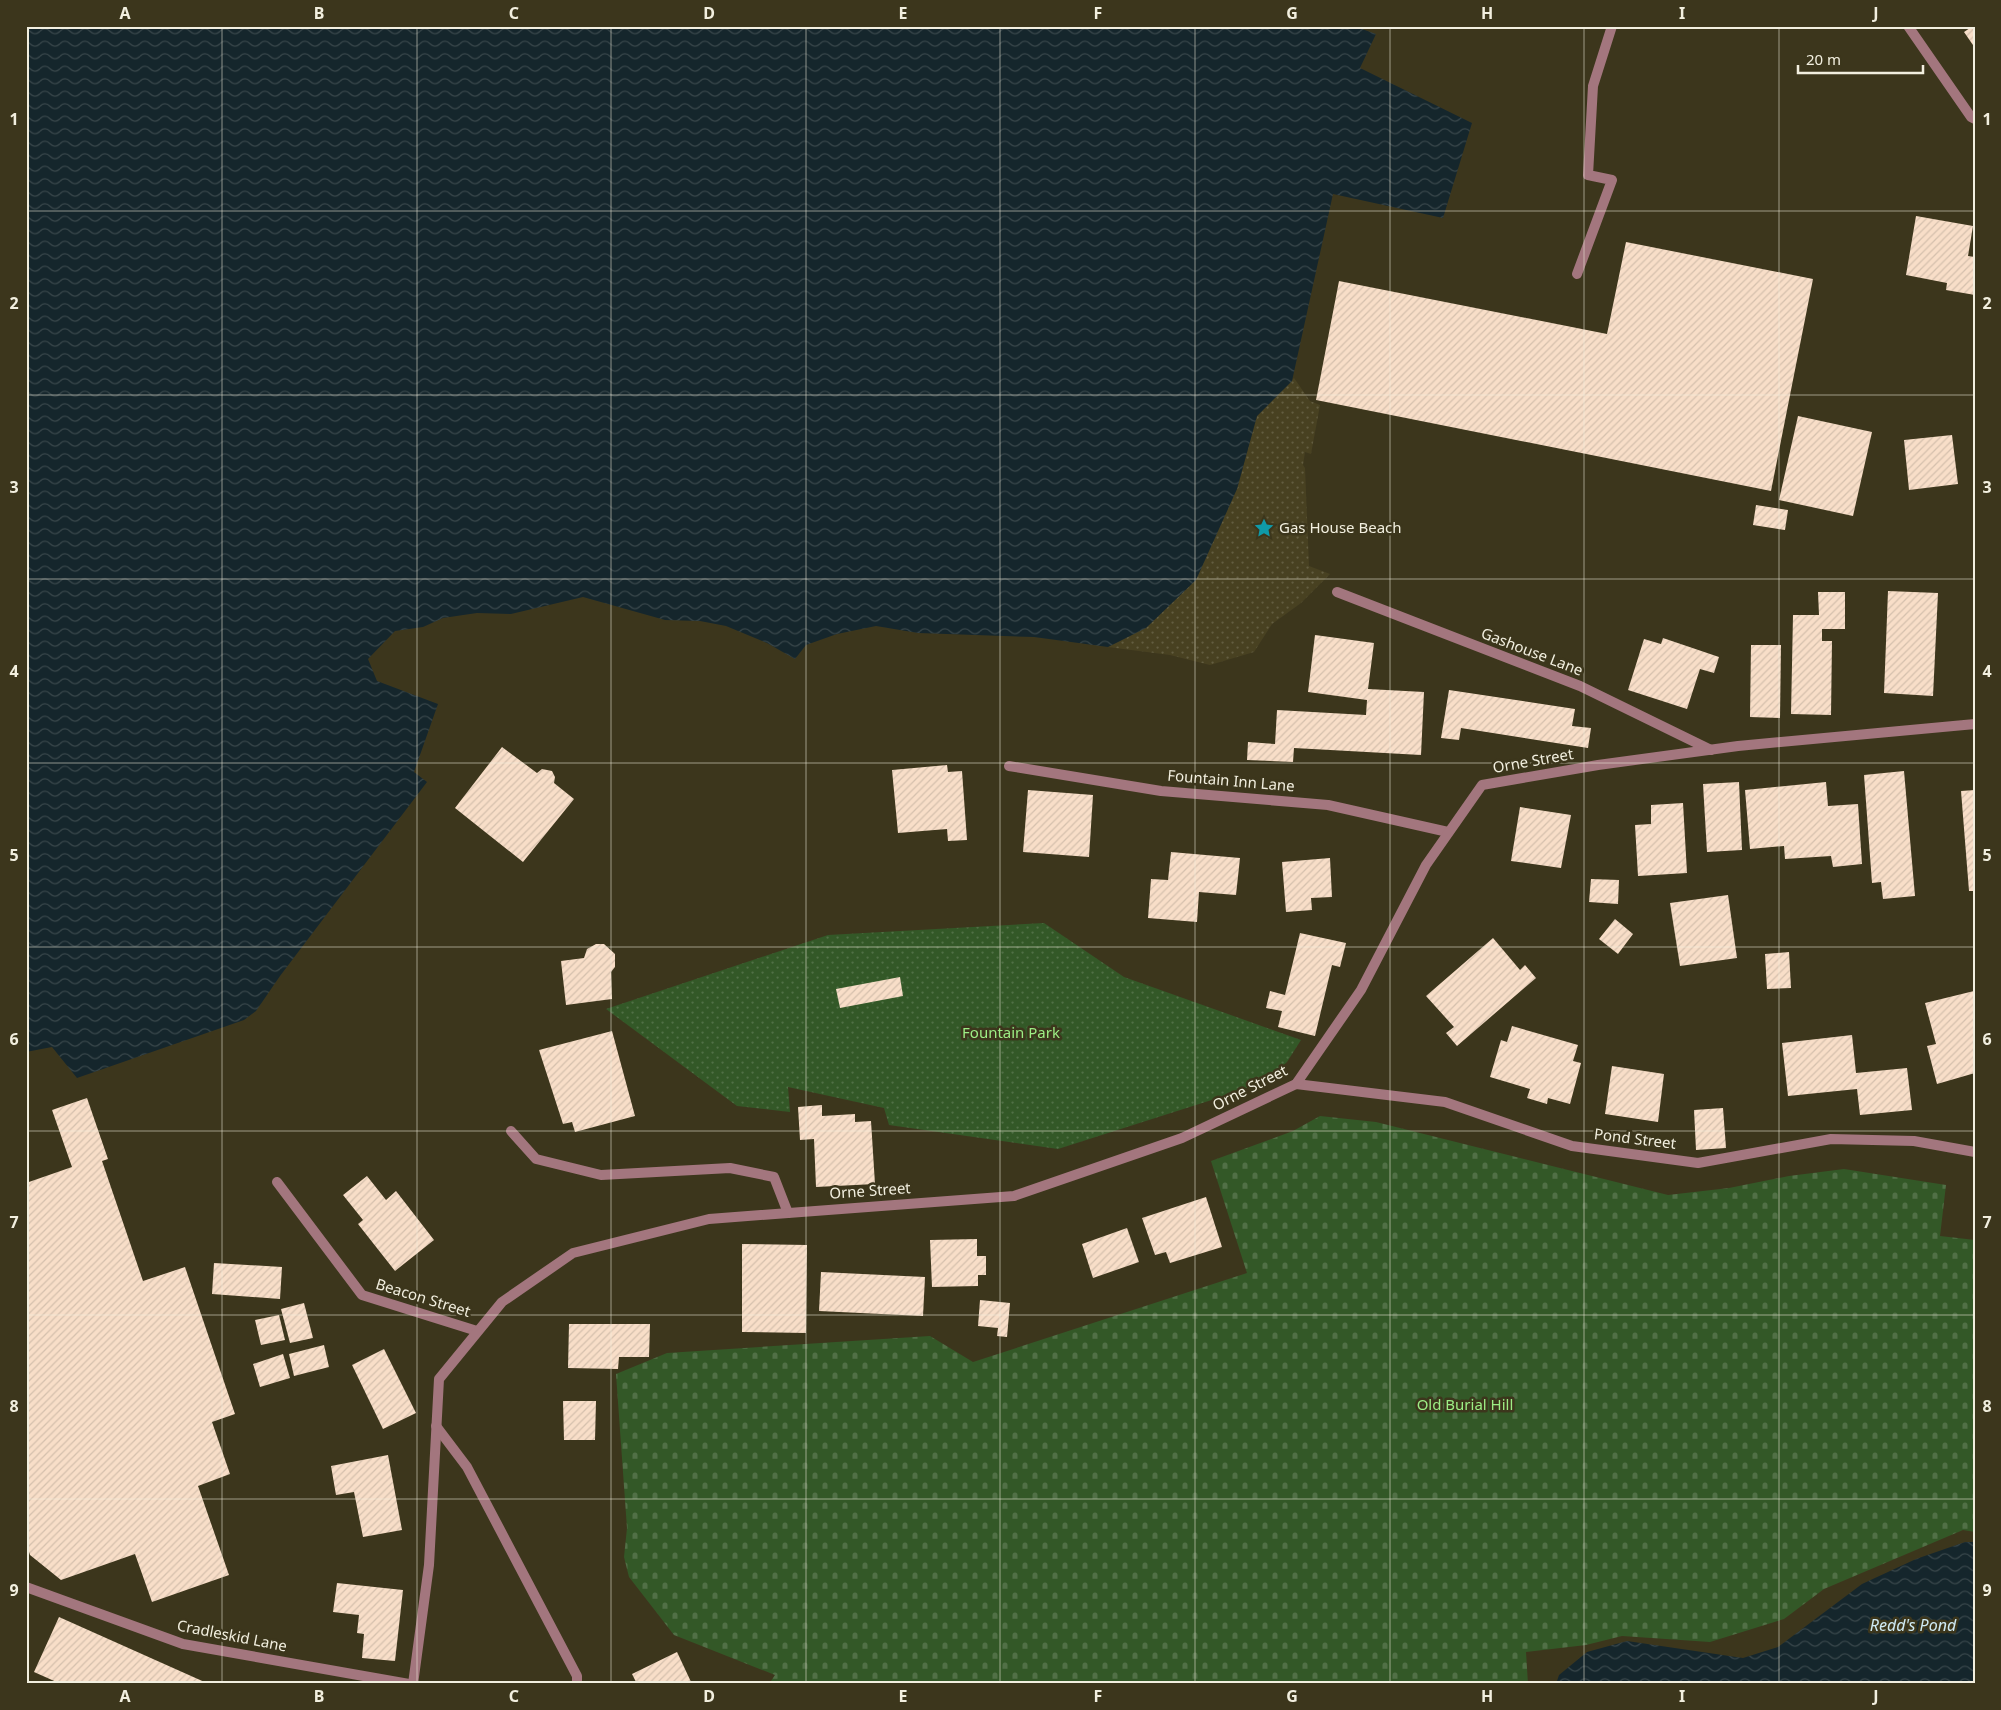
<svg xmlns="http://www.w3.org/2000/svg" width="2001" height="1710" font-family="'Noto Sans',sans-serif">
<defs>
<pattern id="sand-dots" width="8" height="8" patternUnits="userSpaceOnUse" patternTransform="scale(1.25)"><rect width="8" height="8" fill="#484121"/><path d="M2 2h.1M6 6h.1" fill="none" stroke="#635d41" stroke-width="1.8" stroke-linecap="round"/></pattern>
<pattern id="cemetery-stones" width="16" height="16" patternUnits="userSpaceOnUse" patternTransform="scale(1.25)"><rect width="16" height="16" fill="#335827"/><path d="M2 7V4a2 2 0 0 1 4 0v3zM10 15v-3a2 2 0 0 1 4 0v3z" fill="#517046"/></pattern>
<pattern id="park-dots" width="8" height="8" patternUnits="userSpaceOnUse" patternTransform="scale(1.25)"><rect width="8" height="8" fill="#335827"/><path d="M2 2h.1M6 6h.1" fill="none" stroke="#517046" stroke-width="1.8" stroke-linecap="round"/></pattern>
<pattern id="water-waves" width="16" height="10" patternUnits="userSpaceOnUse" patternTransform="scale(1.25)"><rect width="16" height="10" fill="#15262c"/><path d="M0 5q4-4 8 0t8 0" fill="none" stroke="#38464a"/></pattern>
<pattern id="building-hatch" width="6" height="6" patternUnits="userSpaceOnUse" patternTransform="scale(1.25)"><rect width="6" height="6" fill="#f8dec8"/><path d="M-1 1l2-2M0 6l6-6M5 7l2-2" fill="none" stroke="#d5c0ad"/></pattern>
</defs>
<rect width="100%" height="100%" fill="#3c361c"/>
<polygon fill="url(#sand-dots)" points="1294,378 1310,401 1320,405 1311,454 1305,452 1303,465 1305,468 1309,566 1330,574 1301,603 1272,624 1254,652 1210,665 1170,655 1108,647 1146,627 1237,489 1257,416"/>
<polygon fill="url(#cemetery-stones)" points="1320,1116 1376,1122 1668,1195 1729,1188 1789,1176 1844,1169 1946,1185 1940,1236 1975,1240 1975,1532 1963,1530 1824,1589 1784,1619 1710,1642 1622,1636 1586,1645 1526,1652 1528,1684 769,1684 775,1675 674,1635 629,1577 624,1557 627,1528 616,1374 667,1353 930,1336 973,1362 1247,1273 1211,1161 1293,1131"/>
<polygon fill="url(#park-dots)" points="1044,923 1124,977 1301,1040 1287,1062 1274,1074 1243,1090 1058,1149 889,1125 884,1108 788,1087 790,1112 737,1106 606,1009 828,935"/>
<g fill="url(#water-waves)">
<polygon points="26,26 1362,26 1362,29 1376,34 1360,68 1472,123 1443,218 1333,194 1292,381 1257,416 1237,489 1196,580 1146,628 1108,647 1034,637 918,633 876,626 837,634 806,645 795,659 767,643 726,626 700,621 665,620 583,597 511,614 477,613 443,618 423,627 395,631 368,659 377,681 438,704 414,772 427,782 280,976 256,1011 244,1020 77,1078 52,1047 26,1052"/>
<polygon points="1965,1542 1975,1542 1975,1684 1556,1684 1559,1675 1587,1652 1627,1641 1743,1658 1778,1647 1862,1584 1916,1559"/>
</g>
<g fill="url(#building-hatch)">
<polygon points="1973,26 1975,26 1975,48 1964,32"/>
<polygon points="1916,216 1973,226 1968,256 1975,257 1975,295 1946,290 1947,283 1906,275"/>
<polygon points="1626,242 1813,279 1771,491 1316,400 1339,281 1607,334"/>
<polygon points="1798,416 1872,432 1853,516 1779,500"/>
<polygon points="1952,435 1958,484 1909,490 1904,440"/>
<polygon points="1756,505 1788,510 1785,530 1753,525"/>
<polygon points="1888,591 1938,593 1933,696 1884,693"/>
<polygon points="1818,592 1845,592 1845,629 1822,629 1822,641 1832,641 1831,715 1791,714 1793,615 1819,615"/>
<polygon points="1315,635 1374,643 1368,689 1424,692 1421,755 1294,748 1293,762 1247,760 1248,742 1275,744 1277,710 1366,715 1367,700 1308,692"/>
<polygon points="1663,638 1719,657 1714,673 1700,669 1687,709 1628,690 1644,639 1661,644"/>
<polygon points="1751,645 1781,645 1780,718 1750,717"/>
<polygon points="1449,690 1575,709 1572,726 1591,728 1588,748 1461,728 1459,740 1441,738"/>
<polygon points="502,747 537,773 542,769 552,771 555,777 554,783 574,799 523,862 455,808"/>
<polygon points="947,765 948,772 962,771 967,840 948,841 947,829 898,833 892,770"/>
<polygon points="1904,771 1915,896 1883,899 1881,882 1872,883 1864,775"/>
<polygon points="1739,782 1742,850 1707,852 1703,784"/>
<polygon points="1826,782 1828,806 1858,804 1862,864 1833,867 1831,856 1785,859 1784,846 1750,849 1745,790"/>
<polygon points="1028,790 1093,795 1089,857 1023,852"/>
<polygon points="1975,790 1975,891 1969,891 1961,791"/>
<polygon points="1683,803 1687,873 1638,876 1635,825 1651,824 1651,805"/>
<polygon points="1520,807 1571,815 1561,868 1511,861"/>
<polygon points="1171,852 1240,858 1236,895 1199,892 1197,922 1148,918 1151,879 1168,880"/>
<polygon points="1330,858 1332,897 1311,898 1312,910 1286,912 1282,862"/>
<polygon points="1591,879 1619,880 1618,904 1589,902"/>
<polygon points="1728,895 1737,958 1680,966 1670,903"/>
<polygon points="1615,919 1633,934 1618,954 1599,939"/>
<polygon points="1300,933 1346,943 1340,967 1332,965 1315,1036 1278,1027 1282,1011 1266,1008 1270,991 1285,995"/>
<polygon points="1493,938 1520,970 1525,965 1536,978 1457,1046 1446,1033 1454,1027 1426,996"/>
<polygon points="596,944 604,944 615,954 615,967 611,972 612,999 566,1005 561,961 584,958 587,949"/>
<polygon points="1789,952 1791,988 1767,989 1765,954"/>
<polygon points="900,977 903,996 840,1008 836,989"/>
<polygon points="1974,991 1975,1073 1937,1084 1927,1046 1936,1044 1925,1003"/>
<polygon points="1512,1026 1578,1045 1573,1061 1581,1063 1570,1104 1548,1098 1547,1104 1527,1098 1530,1089 1490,1077 1501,1040 1507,1042"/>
<polygon points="612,1031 635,1116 575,1132 572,1122 563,1124 539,1050"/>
<polygon points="1852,1035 1856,1073 1907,1068 1912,1110 1860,1115 1857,1089 1788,1096 1782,1043"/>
<polygon points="1612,1066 1664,1074 1658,1122 1605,1114"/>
<polygon points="87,1098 108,1159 102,1161 143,1281 185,1267 235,1414 212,1422 230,1474 198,1486 229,1575 152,1602 135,1554 61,1580 30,1555 26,1543 26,1183 72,1167 52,1110"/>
<polygon points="822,1105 822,1116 855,1114 855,1122 871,1121 875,1184 816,1187 814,1139 800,1140 798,1107"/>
<polygon points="1723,1108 1726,1148 1696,1150 1694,1110"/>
<polygon points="367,1176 386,1200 396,1191 434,1240 395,1271 358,1224 363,1220 343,1195"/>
<polygon points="1206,1197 1222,1247 1170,1263 1166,1252 1155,1255 1142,1218"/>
<polygon points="1127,1228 1139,1262 1093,1278 1082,1244"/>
<polygon points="977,1239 977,1256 986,1256 986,1275 978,1275 978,1286 932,1287 930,1240"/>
<polygon points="742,1244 807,1245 806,1333 742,1332"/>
<polygon points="214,1263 282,1267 280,1299 212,1294"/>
<polygon points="821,1272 925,1277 923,1316 819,1311"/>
<polygon points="980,1300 1010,1303 1007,1337 997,1336 998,1328 978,1326"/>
<polygon points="304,1303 313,1338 290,1343 281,1309"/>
<polygon points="279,1315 285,1340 261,1345 255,1320"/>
<polygon points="569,1324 650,1324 649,1357 619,1357 618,1369 568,1368"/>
<polygon points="324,1345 329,1367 294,1376 289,1354"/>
<polygon points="384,1349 416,1413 383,1429 352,1365"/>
<polygon points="283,1354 290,1378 260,1387 253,1364"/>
<polygon points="563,1401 596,1401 595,1440 564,1440"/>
<polygon points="388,1455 402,1530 363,1537 354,1492 336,1495 331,1466"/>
<polygon points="337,1583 403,1590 395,1661 362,1658 364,1634 357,1633 359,1615 333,1612"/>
<polygon points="59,1617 209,1684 61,1684 34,1672"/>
<polygon points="677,1652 692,1684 637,1684 632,1674"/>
</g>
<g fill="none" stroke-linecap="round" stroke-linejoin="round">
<g stroke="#a3767e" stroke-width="10">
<polyline points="1577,274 1612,180 1588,175 1593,86 1612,26"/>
<polyline points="511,1131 536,1159 601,1175 730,1168 774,1177 788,1213"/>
</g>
<g stroke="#a3767e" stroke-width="10">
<polyline points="1908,26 1971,117 1975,119"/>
<polyline points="1337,592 1580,686 1711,750"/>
<polyline points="1009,766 1161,791 1328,805 1448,832"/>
<polyline points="1296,1084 1445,1102 1572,1146 1698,1163 1831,1139 1914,1141 1975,1152"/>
<polyline points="277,1182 362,1295 477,1331"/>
<polyline points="436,1426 467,1467 577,1676 577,1684"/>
<polyline points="26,1587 183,1644 409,1684"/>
</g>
<polyline stroke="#a3767e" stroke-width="10" points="413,1684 429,1565 439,1379 502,1302 573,1253 709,1219 1014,1196 1182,1138 1296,1084 1361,990 1426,865 1482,785 1598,765 1738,746 1975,724"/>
</g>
<path fill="none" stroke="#f2efdf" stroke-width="1" stroke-opacity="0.55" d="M222,26V1684M417,26V1684M611,26V1684M806,26V1684M1000,26V1684M1195,26V1684M1390,26V1684M1584,26V1684M1779,26V1684M26,211H1975M26,395H1975M26,579H1975M26,763H1975M26,947H1975M26,1131H1975M26,1315H1975M26,1499H1975"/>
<defs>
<symbol id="sight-bare" viewBox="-9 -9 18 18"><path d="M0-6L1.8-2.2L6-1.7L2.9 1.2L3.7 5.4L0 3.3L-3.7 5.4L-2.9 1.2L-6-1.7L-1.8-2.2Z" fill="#0f9aa8" stroke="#3c361c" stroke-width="2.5" paint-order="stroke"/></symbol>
</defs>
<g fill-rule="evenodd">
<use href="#sight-bare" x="1250" y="514" width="28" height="28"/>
</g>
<g text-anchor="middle" stroke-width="5" stroke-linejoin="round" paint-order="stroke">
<g font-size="15" fill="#f2efdf" stroke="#3c361c" text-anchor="start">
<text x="1279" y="533">Gas House Beach</text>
</g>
<g font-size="15" fill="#f2efdf" stroke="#3c361c">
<text transform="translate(1532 652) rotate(21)" y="5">Gashouse Lane</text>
<text transform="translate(1533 761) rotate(-10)" y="5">Orne Street</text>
<text transform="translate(1231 781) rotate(5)" y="5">Fountain Inn Lane</text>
<text transform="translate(1250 1088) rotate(-27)" y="5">Orne Street</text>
<text transform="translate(1635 1139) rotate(7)" y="5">Pond Street</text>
<text transform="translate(870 1191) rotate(-4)" y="5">Orne Street</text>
<text transform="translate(423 1298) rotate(17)" y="5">Beacon Street</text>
<text transform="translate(232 1636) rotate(11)" y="5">Cradleskid Lane</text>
</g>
<g font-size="15" fill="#9dee85" stroke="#3c361c">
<text x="1011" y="1038">Fountain Park</text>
<text x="1465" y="1410">Old Burial Hill</text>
</g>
<g font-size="16" font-style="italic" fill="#cfeaf4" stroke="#3c361c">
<text x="1913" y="1631">Redd's Pond</text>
</g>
</g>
<rect width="2001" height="1710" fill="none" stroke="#3c361c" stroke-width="55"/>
<path d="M1798 65v8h125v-8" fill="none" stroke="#f2efdf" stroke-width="2.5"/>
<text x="1806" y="65" font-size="15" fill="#f2efdf" stroke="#3c361c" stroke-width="4" paint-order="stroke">20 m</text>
<rect x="28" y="28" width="1946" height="1654" fill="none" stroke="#f2efdf" stroke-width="2"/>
<g font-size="16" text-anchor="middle" font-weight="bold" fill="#f2efdf">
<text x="125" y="19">A</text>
<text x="319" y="19">B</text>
<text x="514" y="19">C</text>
<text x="709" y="19">D</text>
<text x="903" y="19">E</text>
<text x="1098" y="19">F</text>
<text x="1292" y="19">G</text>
<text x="1487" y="19">H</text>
<text x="1682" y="19">I</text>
<text x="1876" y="19">J</text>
<text x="14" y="125">1</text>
<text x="1987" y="125">1</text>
<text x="14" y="309">2</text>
<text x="1987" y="309">2</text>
<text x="14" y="493">3</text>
<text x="1987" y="493">3</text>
<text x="14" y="677">4</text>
<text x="1987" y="677">4</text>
<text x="14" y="861">5</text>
<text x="1987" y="861">5</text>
<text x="14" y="1045">6</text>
<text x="1987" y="1045">6</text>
<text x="14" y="1228">7</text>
<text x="1987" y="1228">7</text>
<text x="14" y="1412">8</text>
<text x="1987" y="1412">8</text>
<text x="14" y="1596">9</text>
<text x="1987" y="1596">9</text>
<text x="125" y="1702">A</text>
<text x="319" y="1702">B</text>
<text x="514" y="1702">C</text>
<text x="709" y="1702">D</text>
<text x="903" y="1702">E</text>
<text x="1098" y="1702">F</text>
<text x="1292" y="1702">G</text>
<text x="1487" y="1702">H</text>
<text x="1682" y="1702">I</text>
<text x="1876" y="1702">J</text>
</g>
</svg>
